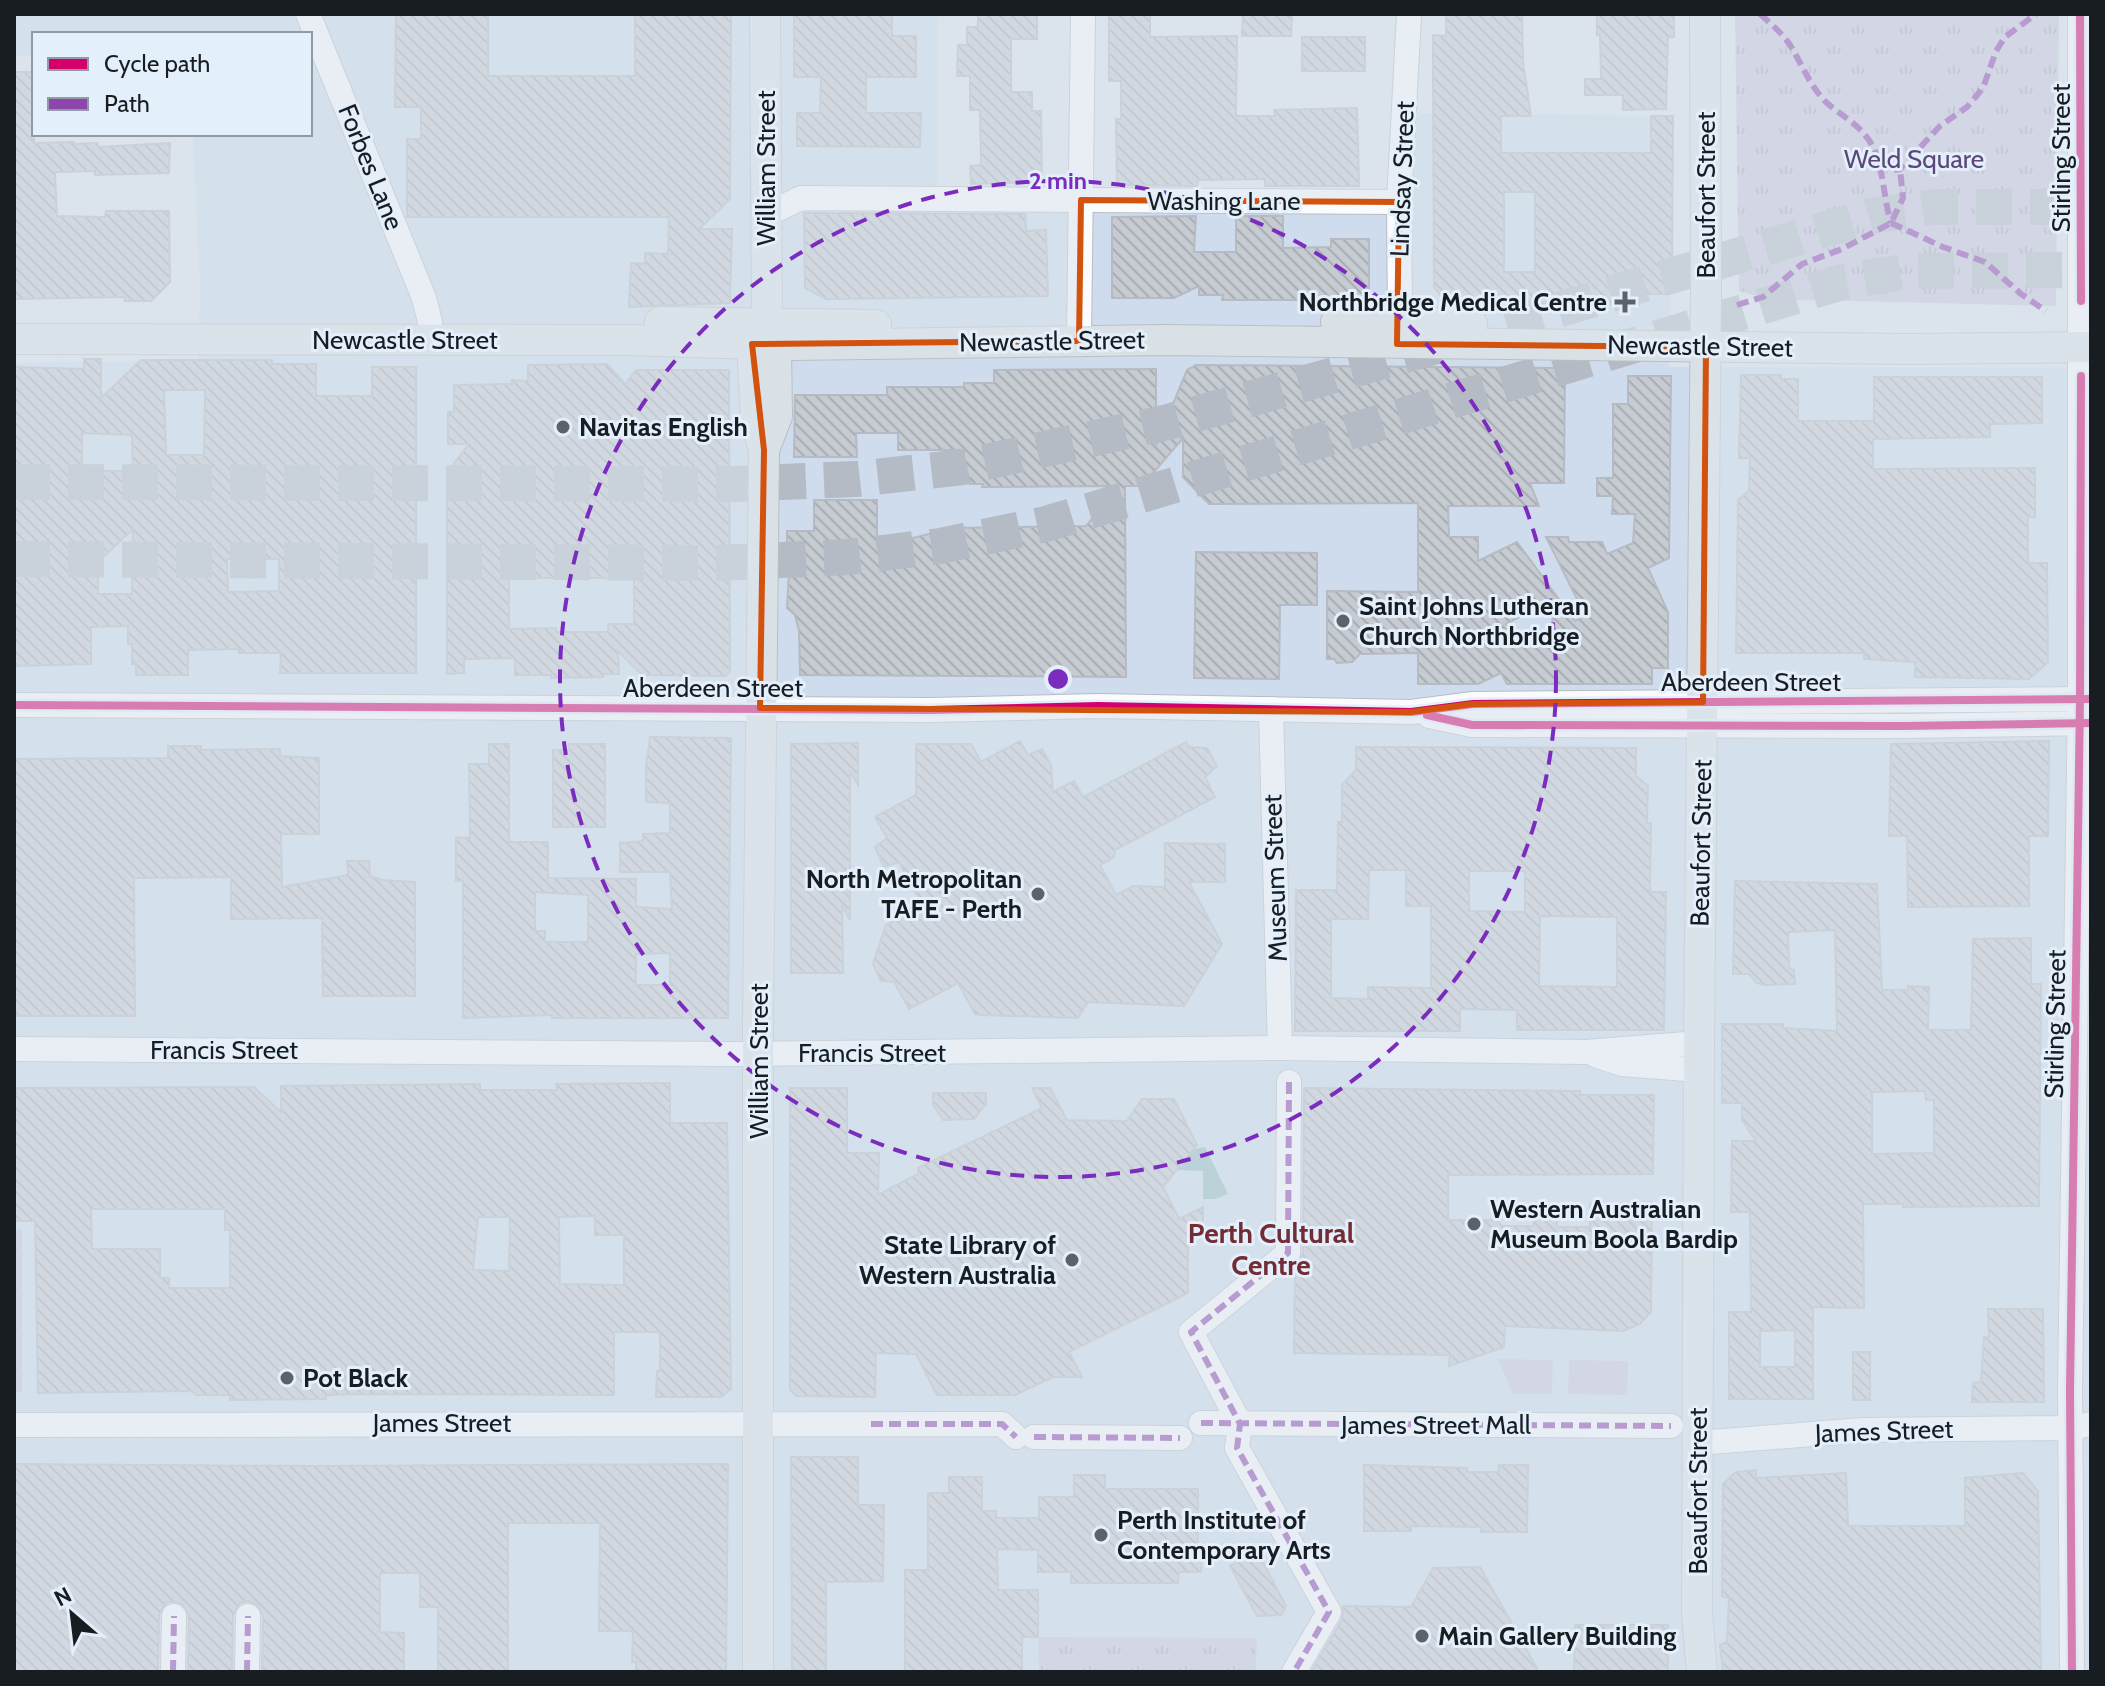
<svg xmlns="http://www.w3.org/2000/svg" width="2105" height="1686" font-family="Cabin,sans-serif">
<defs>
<pattern id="park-tufts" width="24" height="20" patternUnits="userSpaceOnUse" patternTransform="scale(2)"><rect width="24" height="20" fill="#c9c8db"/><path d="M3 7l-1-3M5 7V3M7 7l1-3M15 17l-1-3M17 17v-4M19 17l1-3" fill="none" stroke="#acabbc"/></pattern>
<pattern id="building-back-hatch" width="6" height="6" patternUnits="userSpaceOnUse" patternTransform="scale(2)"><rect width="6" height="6" fill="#c6cbd2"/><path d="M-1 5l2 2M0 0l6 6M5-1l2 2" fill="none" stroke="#a9aeb4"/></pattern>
</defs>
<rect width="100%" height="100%" fill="#dbe3ec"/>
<polygon fill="#cfdced" points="14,14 938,14 937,198 1411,202 1412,113 1673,116 1669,367 2091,368 2091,1672 14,1672 14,363 198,360 200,289 193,134 310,134 310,34 34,34 34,56 14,56"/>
<g fill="#c9c8db">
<polygon points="1498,1359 1553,1360 1552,1394 1513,1394"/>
<polygon points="1569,1360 1628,1361 1627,1395 1568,1394"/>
</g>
<g fill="url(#park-tufts)">
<polygon points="1735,14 2059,14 2056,306 1767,299 1739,291"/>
<rect x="14" y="1229" width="8" height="163"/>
<polygon points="1038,1637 1257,1638 1256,1672 1039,1672"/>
</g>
<polygon fill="#98bdc2" points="1205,1147 1228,1194 1216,1199 1203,1199 1203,1171 1176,1170 1194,1149"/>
<g fill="url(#building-back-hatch)" stroke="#b6bac2" stroke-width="2" fill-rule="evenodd">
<polygon points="396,14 488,14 488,76 635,76 635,14 731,14 730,199 699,229 732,229 730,303 629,307 631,263 645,264 645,253 668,254 669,217 407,217 407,139 421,139 421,107 395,107"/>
<polygon points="794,14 892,14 892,36 916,36 916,77 866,77 866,113 921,113 920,147 797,146 797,113 820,113 821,77 794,77"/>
<polygon points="978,14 1037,14 1037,39 1011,39 1011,92 1032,92 1032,111 1041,111 1042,182 971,184 970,166 981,165 980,110 970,110 970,76 957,76 958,45 967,45 967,27 978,27"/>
<polygon points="1109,14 1150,14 1150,37 1237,36 1236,116 1275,116 1274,110 1357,108 1359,186 1265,186 1265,179 1198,180 1197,186 1117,185 1116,119 1121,119 1121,81 1109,81"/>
<polygon points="1243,14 1292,14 1291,36 1242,36"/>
<path d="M1446,14H1522L1523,62L1531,116H1501V153H1651V116H1673L1672,287L1665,286L1666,294H1639V305L1446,302L1434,287L1433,63V35L1446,36ZM1504,192H1535V272H1504Z"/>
<polygon points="1597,14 1674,14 1674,37 1668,37 1666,109 1623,110 1623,95 1585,95 1585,79 1601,79 1600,35 1597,35"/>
<rect x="1302" y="37" width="63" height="34"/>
<polygon points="14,72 34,72 34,143 74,142 75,144 97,143 98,147 170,143 169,173 95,175 95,171 55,172 57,216 105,217 106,211 169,211 170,282 151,301 125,301 124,297 14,299"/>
<polygon points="804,213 1025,214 1026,231 1046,230 1048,296 826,299 805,288"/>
<polygon points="1196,216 1194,252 1236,252 1236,216 1283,216 1283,248 1331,247 1331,239 1369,239 1369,300 1222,300 1223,295 1199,295 1199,286 1174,298 1112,298 1112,217"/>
<path d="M84,359H101V398L141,360H272V364H316V396H372V367H416V673H280L281,653H239V649L188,650V675H136V664H132V644H128V626L91,627V664L14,666V367L84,369ZM164,390H205L204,455H166ZM82,433L132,435L133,471H82ZM133,529L132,594H98V562ZM227,559H279V591L228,592Z"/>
<path d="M607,364L625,384L636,370H729L730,671L725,676L642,675L618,651L619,674H604L603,677L551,678V675H515V658L464,659V673L447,674V472L469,444H448V412H454V385L512,384V380L528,381V365ZM509,578H634V624H608V632H556V628L509,629Z"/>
<path d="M1196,365L1565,368L1564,483H1530L1539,506H1448L1449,537H1478V561L1517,542L1575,621L1585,615L1546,537H1568L1569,542H1602L1607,554L1633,543L1635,514H1612L1613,496H1597V478H1613V404H1628V376H1671L1669,558L1648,568L1668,612V668H1652V684H1507L1501,673L1478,684H1418V653L1360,654L1352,662L1337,663L1334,659H1327V591L1418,592V503L1209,504L1183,477V438L1142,486H1125L1126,677L800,675L799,631L795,615L787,608L790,553L787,547V531H814V500H877V547L953,528L1086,526L1118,486L982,487L983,484H970V480H964V450H898V433H856L857,457H794L795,395H887V387H964V383H994V370L1156,369V445L1187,370ZM1553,599L1552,638L1535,647L1506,624Z"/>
<polygon points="1741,375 1781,375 1781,379 1798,379 1798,421 1874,421 1874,377 2042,377 2042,423 1990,424 1990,437 1873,439 1873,469 2035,468 2035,517 2028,517 2028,563 2047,563 2048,662 2029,679 1915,677 1915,662 1864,659 1864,653 1736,653 1738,500 1749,491 1750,458 1739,458"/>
<polygon points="1196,552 1317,553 1317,605 1280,605 1279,679 1194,678"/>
<path d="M650,737L731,738L728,1018H552V1015L463,1018V881H456V837L470,838L469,764H489V744H509V842H548V878L636,879V907L672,909L670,872H620V843L643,841V834L670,833V803L646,802V766ZM535,892L588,895V942H545V931H535ZM670,953V985H636V954Z"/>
<polygon points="1020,741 1028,755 1042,749 1051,765 1053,792 1074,781 1083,797 1186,742 1189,747 1207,748 1217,766 1205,777 1215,797 1115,850 1114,857 1100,865 1116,895 1133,886 1165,887 1165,843 1225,844 1225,882 1189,882 1222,944 1184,1006 1088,1002 1078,1018 980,1015 975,1014 958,983 909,1009 894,982 881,981 873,964 886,925 923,906 899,862 884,867 875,847 887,838 875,817 916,795 916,744 971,744 981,762"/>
<polygon points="2049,741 2048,836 2029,836 2029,906 1908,907 1907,836 1889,836 1891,744"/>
<polygon points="858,743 858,785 850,772 850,920 842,905 843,973 791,973 791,744"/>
<polygon points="569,744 605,744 605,827 553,827 553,750 569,750"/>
<polygon points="168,746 201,746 201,750 280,749 280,756 319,758 319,834 281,834 282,887 348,875 347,861 369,861 370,876 382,880 415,882 415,996 323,996 322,918 231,919 231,877 134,878 135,1016 14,1016 14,759 168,758"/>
<path d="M1356,747L1636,748V776L1648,786L1647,823H1651L1650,892H1666L1664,1030H1517V1010L1460,1009V1031H1295L1296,890H1337L1338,822H1342V785L1356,770ZM1369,870H1406V906H1431V988L1368,987V999L1331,998V919H1368ZM1469,871H1525V912L1469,911ZM1540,916L1617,917V987L1539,986Z"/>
<path d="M1735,881L1877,884L1882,990H1908V986L1929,987L1928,1030H1971L1973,939L2031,938V984H2041L2039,1206L1903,1207V1204H1863L1864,1308L1813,1307V1399H1729V1312H1751L1750,1212H1731L1732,1141H1756L1742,1120V1103H1722V1024H1783V1028L1837,1031L1835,930L1788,932L1789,968L1794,970L1795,984L1765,985L1757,983L1749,974H1733ZM1925,1091L1926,1100H1934V1153L1872,1154V1092ZM1795,1330V1367H1760V1331Z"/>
<path d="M670,1083V1123H727L731,1389L721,1397H656L657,1371H660V1332H614V1395L357,1394L326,1395V1399L230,1400V1395H196L192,1391L38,1393L35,1221H14V1094H17V1088L254,1087L281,1112V1086L480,1084V1090H557L556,1084ZM91,1209H225V1230H230V1288H169V1278H160V1249H92ZM595,1216V1235H624V1285L560,1284L559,1217ZM478,1217H510L509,1271L473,1270Z"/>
<polygon points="790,1088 847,1088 847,1153 879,1153 878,1195 918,1174 918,1168 1042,1108 1032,1088 1050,1088 1067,1120 1127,1121 1142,1099 1174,1099 1197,1145 1163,1187 1179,1219 1203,1207 1203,1229 1188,1236 1188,1293 1069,1352 1082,1377 1053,1377 1015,1395 937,1395 916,1354 876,1353 875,1397 797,1396 790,1390"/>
<polygon points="1304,1088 1580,1091 1580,1095 1654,1095 1653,1174 1448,1175 1448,1220 1497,1220 1502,1226 1533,1226 1535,1217 1544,1209 1557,1216 1557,1227 1590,1227 1590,1204 1652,1202 1651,1312 1640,1324 1623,1331 1505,1326 1504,1347 1449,1366 1450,1355 1294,1353 1295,1267 1303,1253"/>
<polygon points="933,1093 986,1093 986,1104 974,1119 943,1120 933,1105"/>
<polygon points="1988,1309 2043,1309 2044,1402 1972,1402 1973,1383 1981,1382 1984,1337 1989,1337"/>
<rect x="1853" y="1352" width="17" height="48"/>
<polygon points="791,1457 858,1457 858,1505 884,1505 883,1581 826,1582 826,1672 792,1672"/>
<polygon points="14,1464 310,1466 728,1464 726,1672 636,1672 636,1662 632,1662 633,1631 599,1631 600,1523 508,1523 508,1672 438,1672 438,1607 420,1607 420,1573 380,1573 380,1632 404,1633 404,1672 262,1672 263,1615 256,1604 247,1601 240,1603 233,1615 232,1672 188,1672 189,1615 182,1604 173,1601 166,1603 159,1615 158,1672 14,1672"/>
<polygon points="1364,1465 1467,1468 1467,1472 1499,1472 1499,1465 1528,1465 1527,1532 1481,1532 1481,1527 1411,1526 1411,1531 1364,1531"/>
<polygon points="1756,1470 1756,1478 1846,1473 1848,1526 1965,1526 1965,1478 2023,1473 2038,1491 2041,1672 1723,1672 1720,1645 1727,1642 1729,1598 1722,1596 1723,1484 1736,1472"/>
<polygon points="1074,1475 1105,1475 1105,1489 1198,1489 1198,1551 1202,1551 1201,1572 1179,1572 1178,1583 1071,1583 1071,1572 1038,1572 1038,1550 997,1549 998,1590 1038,1590 1038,1637 1022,1637 1022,1672 905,1672 905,1570 928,1570 928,1493 949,1493 949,1477 982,1477 982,1511 996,1511 996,1518 1039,1518 1039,1497 1074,1497"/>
<polygon points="1257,1551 1286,1606 1281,1615 1257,1616 1230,1566"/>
<polygon points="1480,1567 1539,1672 1311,1672 1342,1620 1343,1606 1411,1607 1433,1568"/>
<polygon points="1575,1625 1668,1625 1668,1672 1574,1672"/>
</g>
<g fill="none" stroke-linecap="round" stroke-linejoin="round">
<g stroke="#b4bbc4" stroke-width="36" stroke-dasharray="36 18" stroke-linecap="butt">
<polyline points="14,482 736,484 856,479 963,467 1168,422 1458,340 1870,216 1933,207 2091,207"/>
<polyline points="14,559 717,563 849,557 940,546 1046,524 1842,282 1907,271 2091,270"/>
</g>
<defs>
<g id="minor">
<polyline points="308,14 424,298 430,322"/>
<polyline points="766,215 801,198 1399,202"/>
<polyline points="1398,339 1400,322 1399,202 1409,14"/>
<polyline points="1079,341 1083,14"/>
<polyline points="14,705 930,710 1098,706 1411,712 1473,704 2091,699"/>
<polyline points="1271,709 1280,1048"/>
<polyline points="1429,716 1472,725 1904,726 2091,723"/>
<polyline points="14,1049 730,1054 1280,1048 1586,1052 1699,1043"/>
<polyline points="1595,1055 1622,1064 1699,1070"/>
<polyline points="1289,1082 1288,1253 1191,1332 1240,1424 1237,1448 1329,1612 1294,1672"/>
<polyline points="1201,1423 1671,1426"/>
<polyline points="14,1425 1002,1424 1016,1437"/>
<polyline points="1034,1437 1180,1438"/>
<polyline points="1699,1443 1863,1430 2070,1428 2091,1424"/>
<polyline points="173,1672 174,1616"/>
<polyline points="247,1672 248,1616"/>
<polyline points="2072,1672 2070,1390 2080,699 2080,14"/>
</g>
<g id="major">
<polyline points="660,322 876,325"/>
<polyline points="1336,322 1472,324"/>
<polyline points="14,339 628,340 791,345 1165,340 1909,349 2091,347"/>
<polyline points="764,450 777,416 776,345 767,321 765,14"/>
<polyline points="758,1672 758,1021 764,450 756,421 752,344 762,330"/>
<polyline points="1702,1672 1697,1614 1699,1043 1706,292 1705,14"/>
</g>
</defs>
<use href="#minor" stroke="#b7bdc4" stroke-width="26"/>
<use href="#major" stroke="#bbbfc3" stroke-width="32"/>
<use href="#minor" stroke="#fafbfc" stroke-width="24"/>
<use href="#major" stroke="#d9e1e6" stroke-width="30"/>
<g stroke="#8e44ad" stroke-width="6" stroke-dasharray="12 6" stroke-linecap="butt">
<path d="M1760,14C1771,24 1782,33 1790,45C1802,64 1810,87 1827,103C1843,117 1861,125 1872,145C1884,167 1883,197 1891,223"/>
<polyline points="1894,170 1900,169 1940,126 1967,107 1978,94 1984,85 1996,51 2005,37 2036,14"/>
<polyline points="1891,223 1943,247 1985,262 2021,294 2046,311"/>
<polyline points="1737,305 1763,297 1802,264 1842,249 1891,223 1903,198 1900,169"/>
<polyline points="1289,1082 1288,1253 1191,1332 1240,1424 1237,1448 1329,1612 1294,1672"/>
<polyline points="1201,1423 1671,1426"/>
<polyline points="871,1424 1002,1424 1016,1437"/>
<polyline points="1034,1437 1180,1438"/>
<polyline points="173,1672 174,1616"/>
<polyline points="247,1672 248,1616"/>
</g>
<defs>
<g id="cycleway">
<polyline points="2080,14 2081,301"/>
<polyline points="14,705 930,710 1098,706 1411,712 1473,704 2091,699"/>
<polyline points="1427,715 1472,725 1904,726 2090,723"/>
<polyline points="2072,1672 2070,1390 2080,699 2081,376"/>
</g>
</defs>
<use href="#cycleway" stroke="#e4effc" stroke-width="13"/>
<use href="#cycleway" stroke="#d6006c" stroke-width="8"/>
</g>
<path d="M0 0H2105V1686H0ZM1081,200L1399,202L1397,344L1706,347L1703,702L1473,704L1411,712L760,708L764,450L752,344L1079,341Z" fill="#dbe3ec" fill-opacity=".55" fill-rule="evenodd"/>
<path fill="none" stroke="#d3530e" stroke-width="6" stroke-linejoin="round" d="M1081,200L1399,202L1397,344L1706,347L1703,702L1473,704L1411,712L760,708L764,450L752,344L1079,341Z"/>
<circle fill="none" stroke="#7b2cbf" stroke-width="4" stroke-dasharray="14 10" cx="1058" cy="679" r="498"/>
<g fill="#5c6269" stroke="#e4effc" stroke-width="3">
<path d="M1621 290h8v8h8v8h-8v8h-8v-8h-8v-8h8z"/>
<circle cx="563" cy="427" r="8"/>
<circle cx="1343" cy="621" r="8"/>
<circle cx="1038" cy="894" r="8"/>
<circle cx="1474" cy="1224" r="8"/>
<circle cx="1072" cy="1260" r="8"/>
<circle cx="287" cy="1378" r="8"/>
<circle cx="1101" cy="1535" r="8"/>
<circle cx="1422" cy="1636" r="8"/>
</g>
<g text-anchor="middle" stroke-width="6" stroke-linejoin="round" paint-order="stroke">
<g font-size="26" fill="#181d22" stroke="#e4effc">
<text transform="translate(2061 158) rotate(-90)" y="9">Stirling Street</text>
<text transform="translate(371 167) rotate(68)" y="9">Forbes Lane</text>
<text transform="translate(766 168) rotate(-90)" y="9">William Street</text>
<text transform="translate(1402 179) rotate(-88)" y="9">Lindsay Street</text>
<text transform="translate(1706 195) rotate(-90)" y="9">Beaufort Street</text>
<text x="1224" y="210">Washing Lane</text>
<text x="405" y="349">Newcastle Street</text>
<text transform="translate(1052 341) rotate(-1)" y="9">Newcastle Street</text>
<text transform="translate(1700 346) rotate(1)" y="9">Newcastle Street</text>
<text x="1751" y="691">Aberdeen Street</text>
<text x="713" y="697">Aberdeen Street</text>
<text transform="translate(1701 843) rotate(-89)" y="9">Beaufort Street</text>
<text transform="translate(1275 878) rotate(-92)" y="9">Museum Street</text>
<text transform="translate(2055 1024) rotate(-89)" y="9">Stirling Street</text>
<text x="224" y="1059">Francis Street</text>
<text x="872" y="1062">Francis Street</text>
<text transform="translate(759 1061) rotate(-90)" y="9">William Street</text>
<text x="442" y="1432">James Street</text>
<text x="1436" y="1434">James Street Mall</text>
<text transform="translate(1884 1431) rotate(-2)" y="9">James Street</text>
<text transform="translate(1698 1491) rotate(-90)" y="9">Beaufort Street</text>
</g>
<g font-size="26" fill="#5b4778" stroke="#e4effc">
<text x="1914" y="168">Weld Square</text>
</g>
<g font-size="26" font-weight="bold" fill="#181d22" stroke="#e4effc" text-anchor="start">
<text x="1607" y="311" text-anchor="end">Northbridge Medical Centre</text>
<text x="579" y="436">Navitas English</text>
<text x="1359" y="615">Saint Johns Lutheran<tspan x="1359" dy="30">Church Northbridge</tspan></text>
<text x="1022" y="888" text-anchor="end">North Metropolitan<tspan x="1022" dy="30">TAFE - Perth</tspan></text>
<text x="1490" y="1218">Western Australian<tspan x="1490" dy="30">Museum Boola Bardip</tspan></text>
<text x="1056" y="1254" text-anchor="end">State Library of<tspan x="1056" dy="30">Western Australia</tspan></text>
<text x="303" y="1387">Pot Black</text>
<text x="1117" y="1529">Perth Institute of<tspan x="1117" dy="30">Contemporary Arts</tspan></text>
<text x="1438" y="1645">Main Gallery Building</text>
</g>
<g font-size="28" font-weight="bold" fill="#722c33" stroke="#e4effc">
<text x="1271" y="1243">Perth Cultural<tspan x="1271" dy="32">Centre</tspan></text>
</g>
</g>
<circle cx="1058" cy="679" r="12" fill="#7b2cbf" stroke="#e4effc" stroke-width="4"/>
<g font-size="24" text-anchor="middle" font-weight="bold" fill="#7b2cbf" stroke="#e4effc" stroke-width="6" stroke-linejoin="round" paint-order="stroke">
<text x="1058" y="189">2 min</text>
</g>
<rect width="2105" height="1686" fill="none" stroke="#181d22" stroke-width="32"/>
<rect x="32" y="32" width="280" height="104" fill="#e4effc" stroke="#929ba5" stroke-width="2"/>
<rect x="48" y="58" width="40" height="12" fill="#d6006c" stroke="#929ba5" stroke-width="2"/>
<text x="104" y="72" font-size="24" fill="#181d22">Cycle path</text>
<rect x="48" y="98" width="40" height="12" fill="#8e44ad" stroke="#929ba5" stroke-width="2"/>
<text x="104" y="112" font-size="24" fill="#181d22">Path</text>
<g transform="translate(72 1614) rotate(332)" stroke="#e4effc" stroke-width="6" paint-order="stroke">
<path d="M0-6L14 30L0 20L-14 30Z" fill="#181d22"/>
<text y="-12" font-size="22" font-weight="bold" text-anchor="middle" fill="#181d22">N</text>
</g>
</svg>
